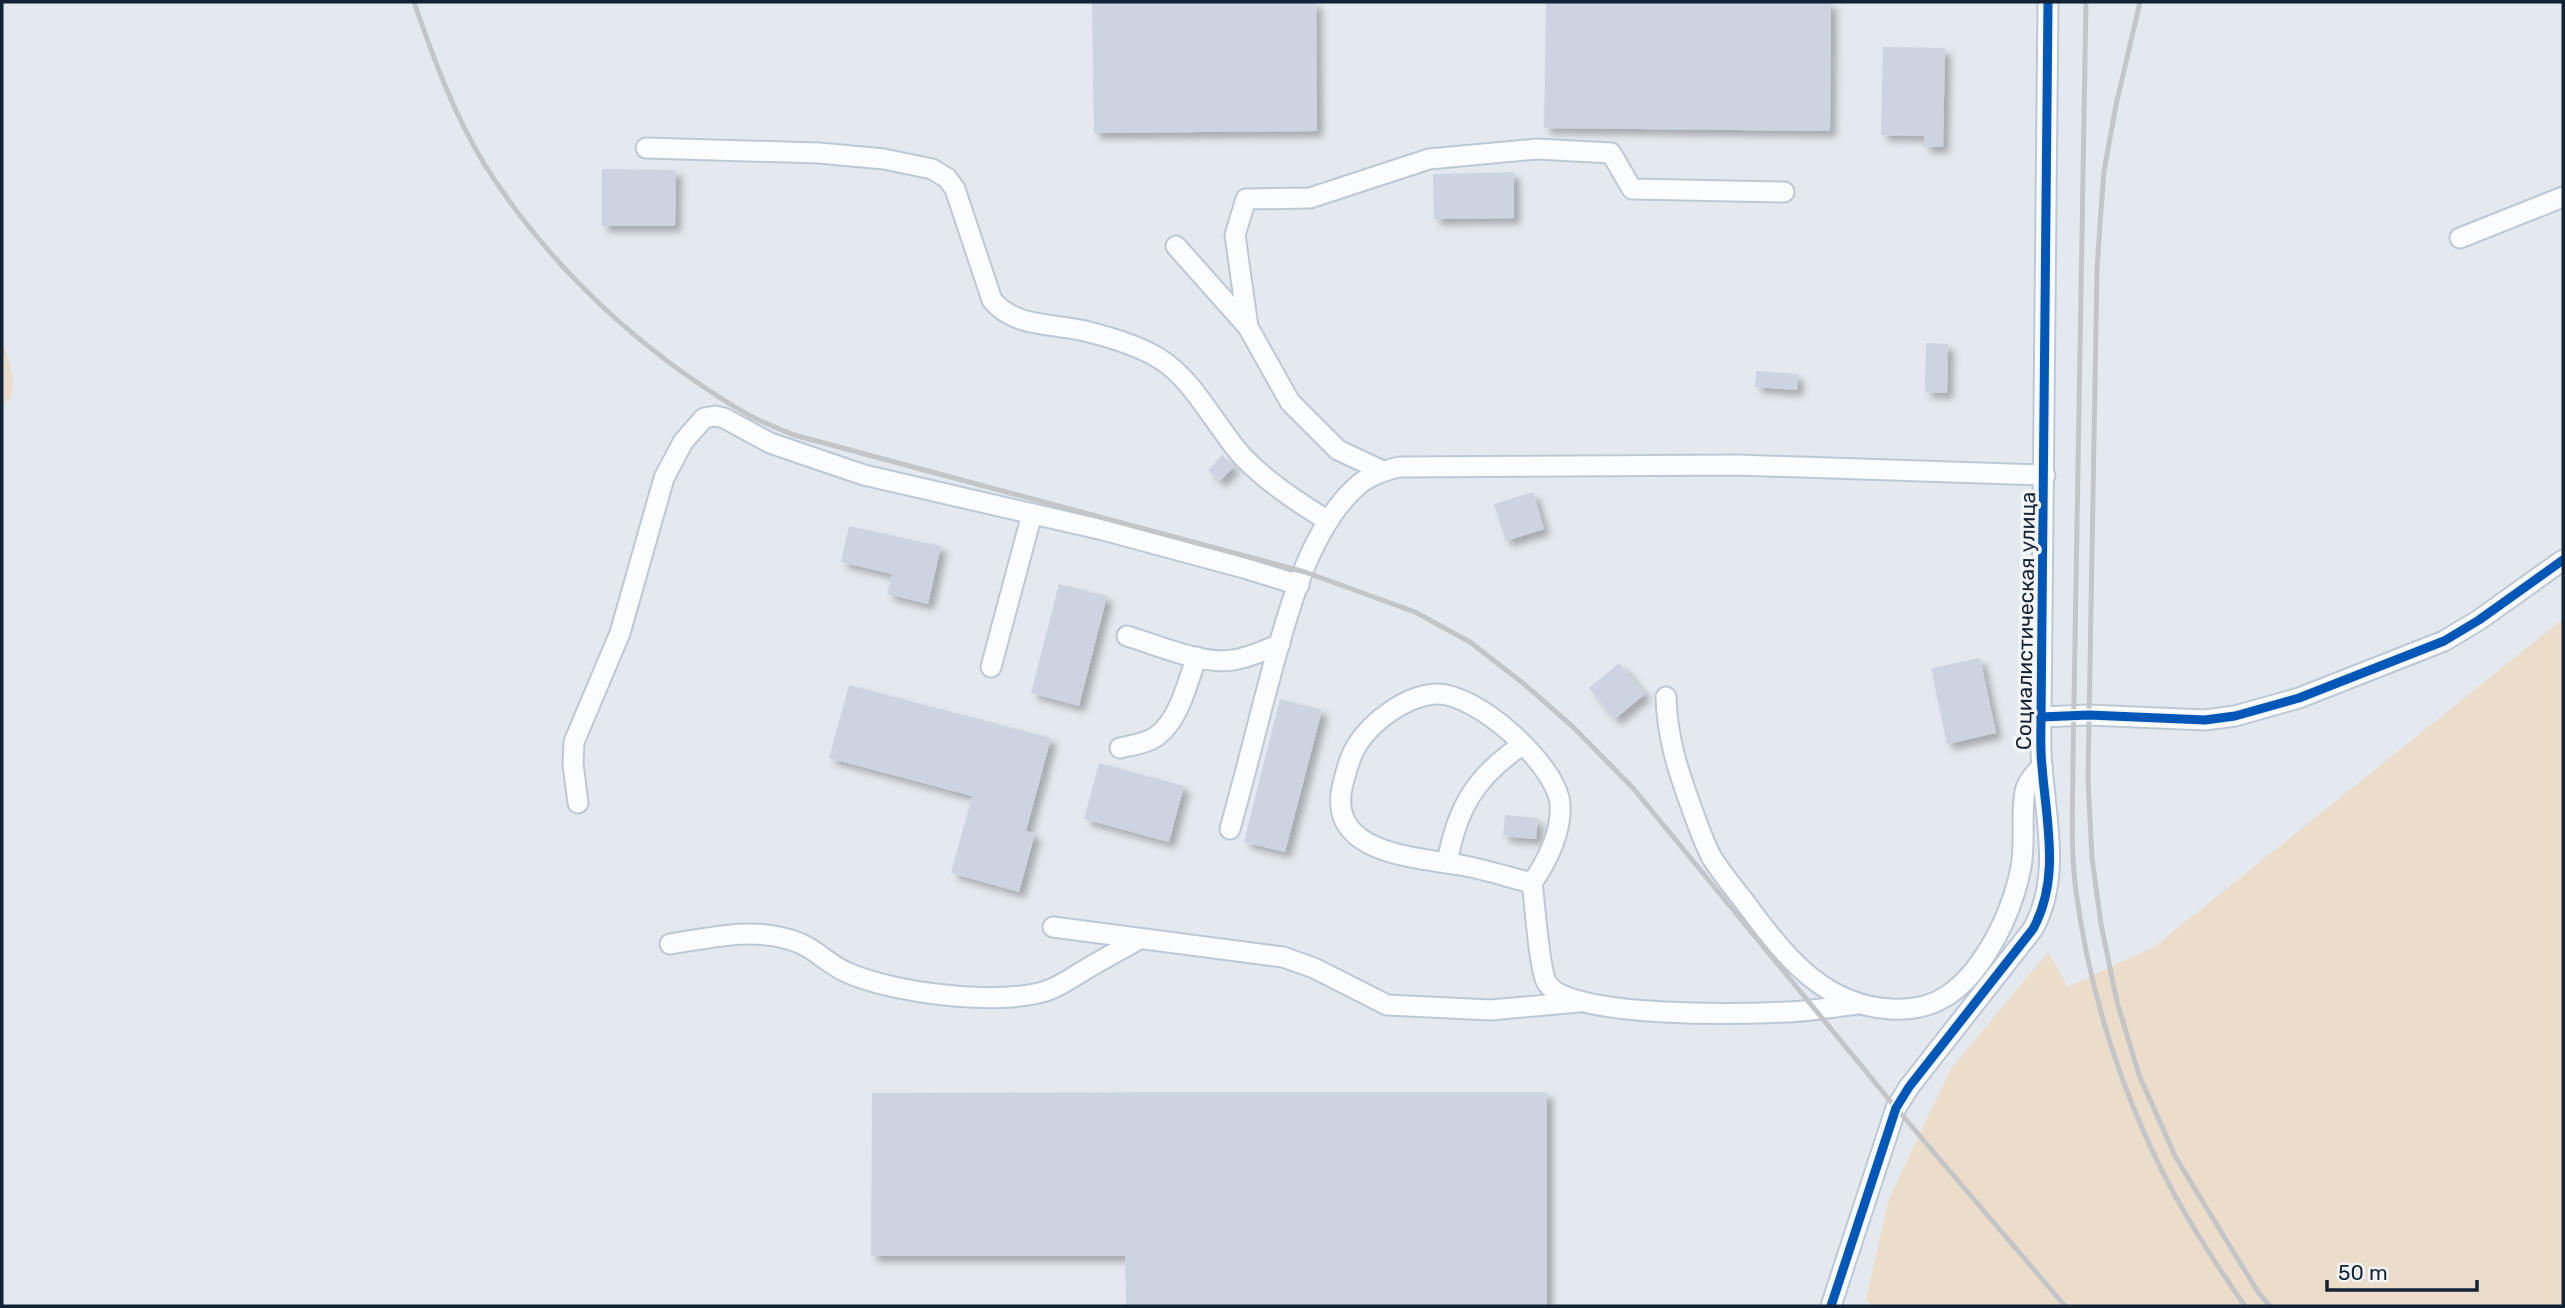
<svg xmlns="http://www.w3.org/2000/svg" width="2565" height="1308" font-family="Rubik,sans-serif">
<defs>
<filter id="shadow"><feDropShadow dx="6" dy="6" stdDeviation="3.5" flood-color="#0004"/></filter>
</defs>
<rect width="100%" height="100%" fill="#e4e9ef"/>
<g fill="#ecddcb">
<path d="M2,338C7,359 23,391 2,406Z"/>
<polygon points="2563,619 2563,1306 1871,1306 1866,1299 1889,1199 1950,1070 2048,952 2068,987 2154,947"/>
</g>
<g fill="#cbd4e0" filter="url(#shadow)">
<polygon points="1092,2 1316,2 1317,131 1094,133"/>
<polygon points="1546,2 1831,2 1830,131 1544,128"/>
<polygon points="1883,47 1945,48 1943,147 1924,147 1924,136 1881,135"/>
<polygon points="602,169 676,170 675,226 602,226"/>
<polygon points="1514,172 1514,218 1434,219 1433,174"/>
<polygon points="1926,343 1948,344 1947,393 1925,392"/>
<polygon points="1756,371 1798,374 1797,390 1755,387"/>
<polygon points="1222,455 1234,467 1220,481 1208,470"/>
<polygon points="1533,492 1544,529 1506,541 1494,504"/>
<polygon points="849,526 941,546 928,604 887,594 892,574 841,562"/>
<polygon points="1059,584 1107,596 1079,706 1031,693"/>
<polygon points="1980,658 1996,733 1947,744 1931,668"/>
<polygon points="1619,663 1645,694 1615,719 1589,688"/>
<polygon points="849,685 1051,738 1026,831 1035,833 1019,892 951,873 972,796 829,758"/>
<polygon points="1280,699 1322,710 1285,852 1244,842"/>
<polygon points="1099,763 1184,786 1169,842 1084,819"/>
<polygon points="1505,815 1538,818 1536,839 1503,836"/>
<polygon points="1216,1092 1547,1092 1547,1306 1126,1306 1125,1256 871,1256 872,1093"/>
</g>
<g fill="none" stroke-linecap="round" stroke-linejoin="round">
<defs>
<g id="minor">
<path d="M646,148L819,153L884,159L932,169L947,178L955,189L992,300C1015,328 1052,323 1085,331C1109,337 1140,346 1160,359C1194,380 1216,427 1243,457C1268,483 1298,502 1328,521"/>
<polyline points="2460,238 2563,197"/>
<polyline points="1176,246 1248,327 1290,402 1338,450 1383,471"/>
<polyline points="1248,327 1235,235 1246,199 1310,198 1429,159 1537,149 1611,153 1632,189 1784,192"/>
<path d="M1127,636C1157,645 1202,665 1233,660C1249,658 1265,650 1280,644"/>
<polyline points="991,667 1032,514"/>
<path d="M1666,697C1667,737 1678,771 1692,809C1698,826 1704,843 1712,858C1724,877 1740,895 1753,913C1788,961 1828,1006 1891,1009C1926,1011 1951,999 1973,972C1997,942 2014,904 2021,867C2026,843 2020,807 2026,788C2029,779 2036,773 2042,766"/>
<polyline points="2041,717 2089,715 2205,720 2235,716 2299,698 2444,641 2479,620 2563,560"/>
<path d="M1120,748C1132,745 1146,744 1157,736C1180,719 1187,682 1197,657"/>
<polyline points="578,803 573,764 574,742 620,633 664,478 683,442 704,418 715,416 724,418 770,443 864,475 1103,530 1244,568 1299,585"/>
<path d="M1230,829C1242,786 1253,743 1264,700C1282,634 1304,534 1356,487C1369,475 1384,471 1399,467L1737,465L2045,475"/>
<path d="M1447,863C1457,808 1475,777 1522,745"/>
<path d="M1532,883C1547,861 1562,832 1560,804C1557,765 1475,691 1435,694C1406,696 1372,721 1357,745C1350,756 1347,768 1344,780C1322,853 1412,857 1460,865C1484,869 1508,877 1532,883C1535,903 1539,970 1547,983C1568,1019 1747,1014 1787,1012C1811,1011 1834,1007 1857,1004"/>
<polyline points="1053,927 1283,957 1314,968 1387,1005 1491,1010 1579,1002"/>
<path d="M670,944C710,938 751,927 791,940C813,946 826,963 846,972C892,993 997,1006 1046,991C1061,986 1074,976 1088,968C1105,958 1122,949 1139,939"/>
<path d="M1831,1306L1896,1108L1909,1087L2033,929C2061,878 2046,821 2042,766C2040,750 2041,733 2041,717L2048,2"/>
</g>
</defs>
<use href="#minor" stroke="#bdc8d6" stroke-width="23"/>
<use href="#minor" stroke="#fbfcfd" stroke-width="19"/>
<g stroke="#c3c5c9" stroke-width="5">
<path d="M414,2C433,57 453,112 483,162C548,266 640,351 745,413C760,422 778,428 794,435L1305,572L1415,612L1470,642L1524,684L1572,726L1633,788L1896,1108L2065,1306"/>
<path d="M2086,2L2073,758C2073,802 2070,847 2076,891C2092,1011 2134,1132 2198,1235C2213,1259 2229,1283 2245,1306"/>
<polyline points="2140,2 2116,105 2104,171 2101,210 2097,269 2088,779 2092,858 2101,924 2117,1002 2139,1075 2176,1158 2258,1292 2270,1306"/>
</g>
<defs>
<g id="cycleway">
<polyline points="2041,717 2089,715 2205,720 2235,716 2299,698 2444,641 2479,620 2563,560"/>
<path d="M1831,1306L1896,1108L1909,1087L2033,929C2061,878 2046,821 2042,766C2040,750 2041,733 2041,717L2048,2"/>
</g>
</defs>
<use href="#cycleway" stroke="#f5f5f5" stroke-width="13"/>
<use href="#cycleway" stroke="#0057b8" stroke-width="9"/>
</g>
<g text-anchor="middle" stroke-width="7" stroke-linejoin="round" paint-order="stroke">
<g font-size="21" fill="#122337" stroke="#f5f5f5">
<text transform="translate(2026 621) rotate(-89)" y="7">Социалистическая улица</text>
</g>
</g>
<rect width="2565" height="1308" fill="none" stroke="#122337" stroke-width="7"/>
<path d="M2327 1280v10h150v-10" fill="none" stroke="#122337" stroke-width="3.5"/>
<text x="2338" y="1280" font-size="21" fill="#122337" stroke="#f5f5f5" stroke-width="5" paint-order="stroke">50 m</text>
</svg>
